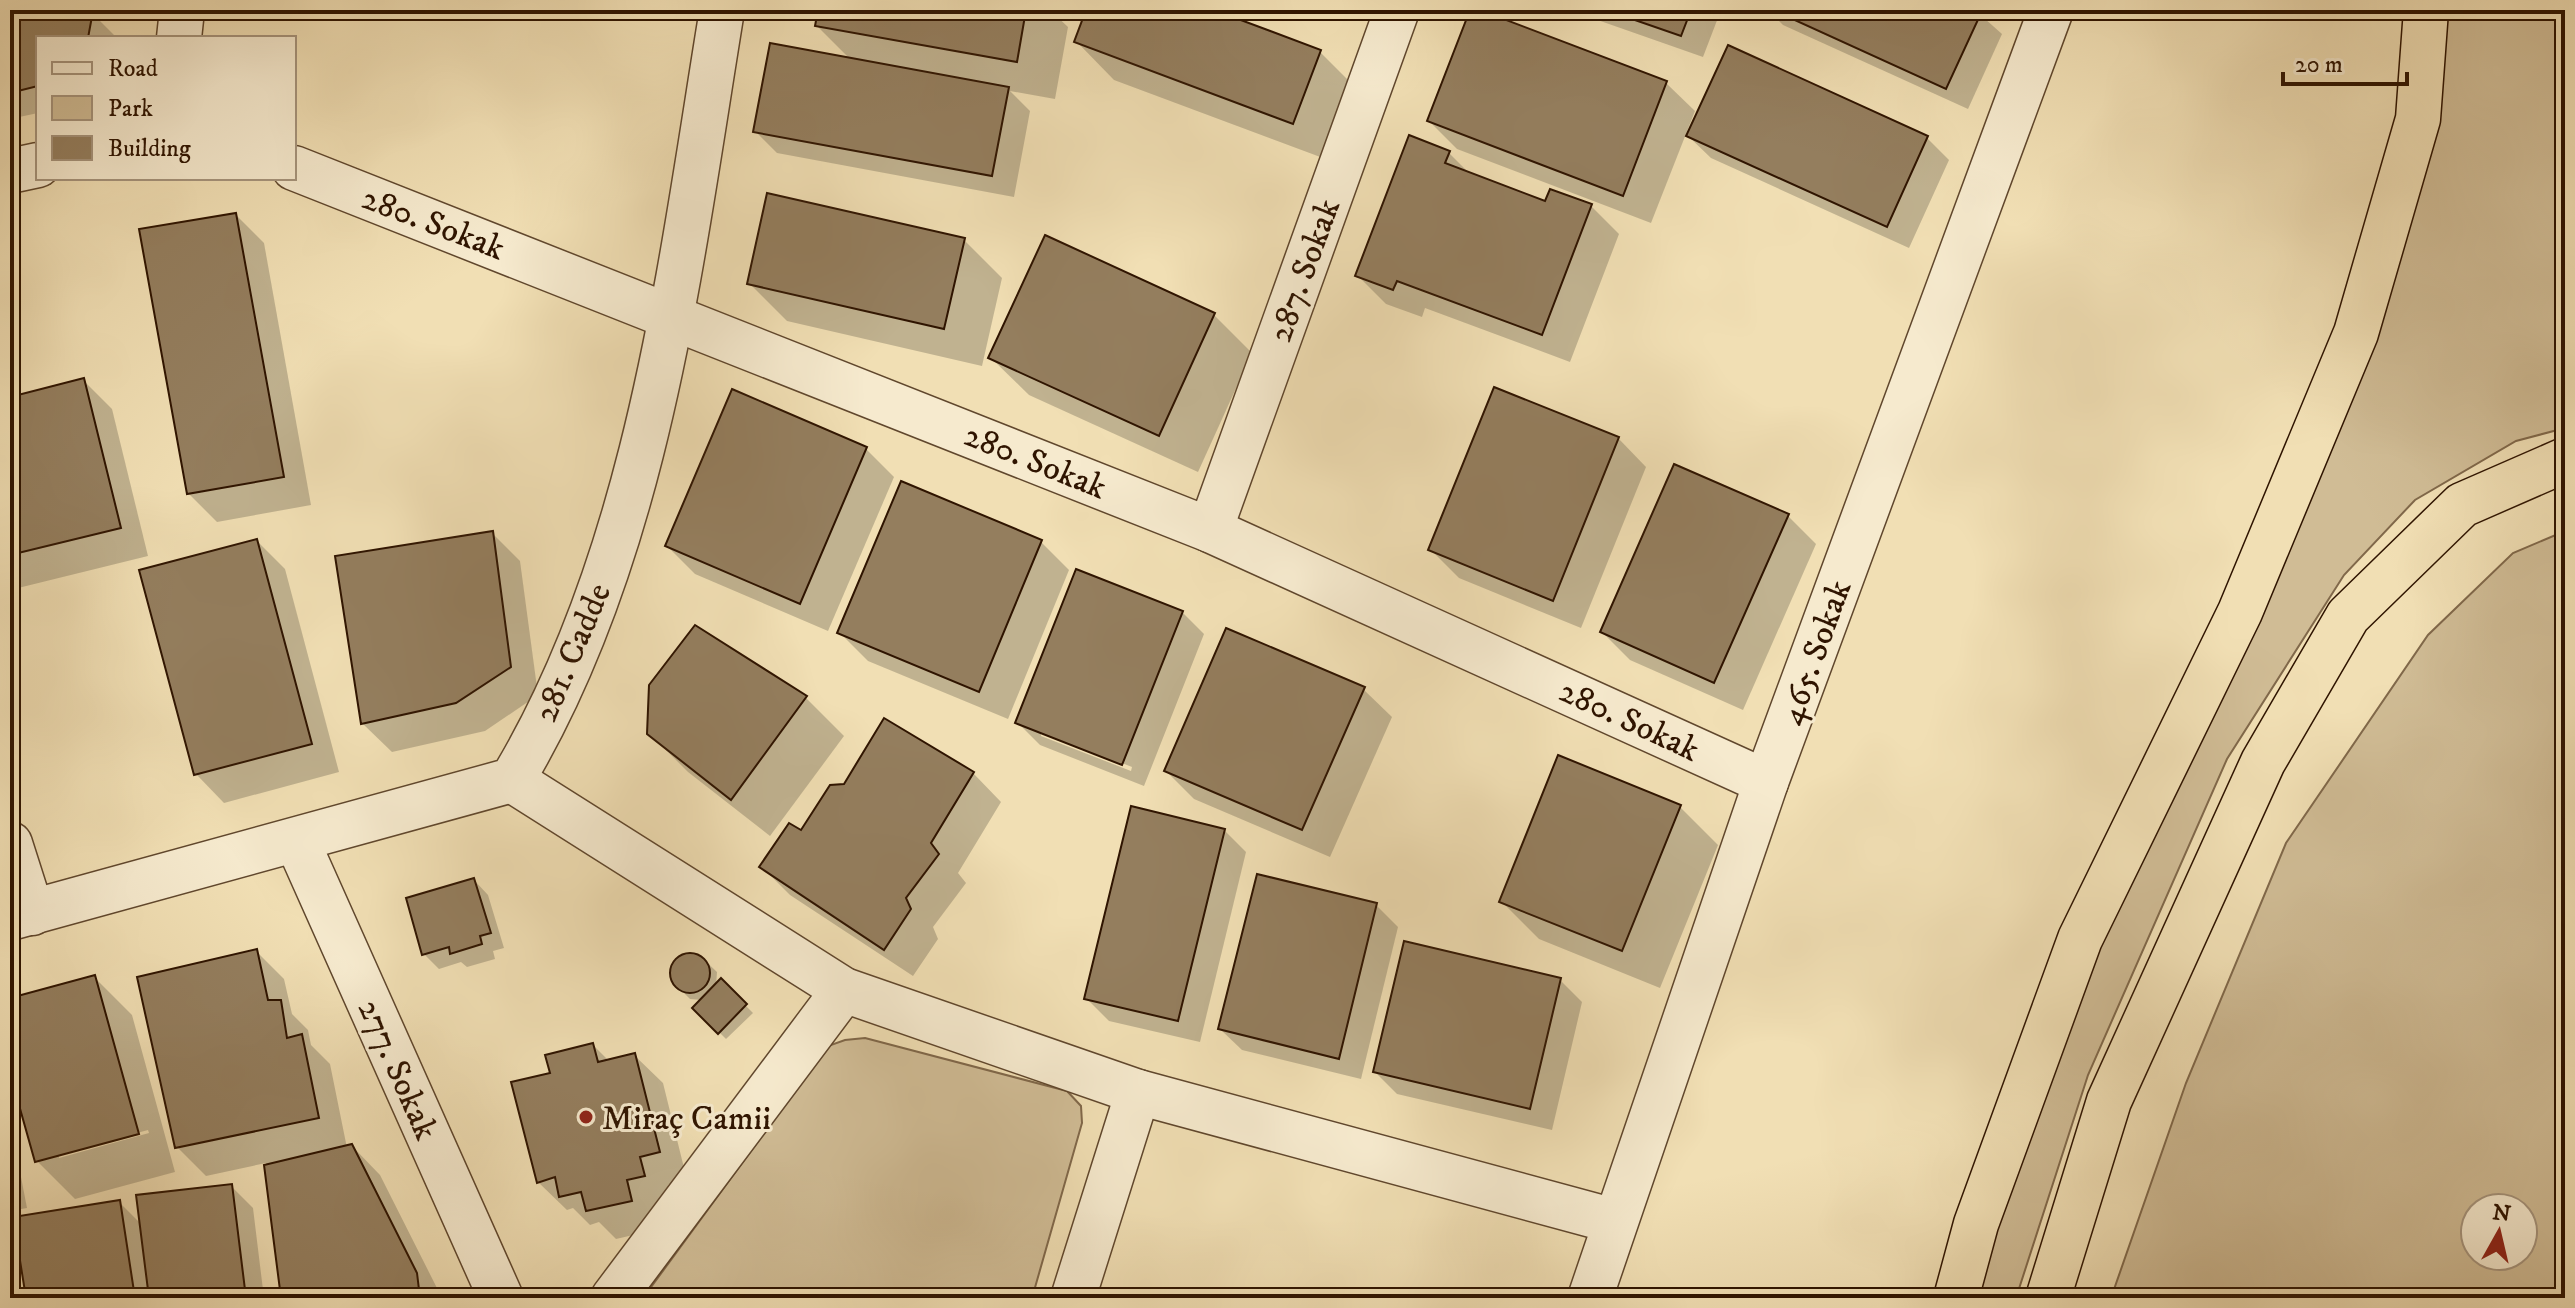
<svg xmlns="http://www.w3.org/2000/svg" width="2575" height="1308" font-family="'IM FELL DW Pica',serif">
<rect width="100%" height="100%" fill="#f1dfb4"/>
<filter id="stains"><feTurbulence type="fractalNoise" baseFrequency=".0025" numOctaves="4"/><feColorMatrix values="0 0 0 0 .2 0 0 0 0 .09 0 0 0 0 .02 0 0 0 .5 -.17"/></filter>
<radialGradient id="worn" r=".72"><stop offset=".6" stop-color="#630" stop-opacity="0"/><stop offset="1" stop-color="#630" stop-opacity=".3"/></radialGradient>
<g fill="#d0bc95" stroke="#80684a" stroke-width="2" fill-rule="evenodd">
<polygon points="2441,10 2565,10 2565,428 2516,441 2415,500 2344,575 2227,759 2088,1075 2016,1298 1970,1298 2046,1048 2260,592"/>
<path d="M2565,531V1298H2111L2186,1083L2286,843L2428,635L2513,553ZM2475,1208H2523V1256H2475Z"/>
<polygon points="865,1038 1067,1091 1081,1106 1082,1123 1032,1298 643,1298 828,1046 845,1040"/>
</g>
<g fill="#0003" fill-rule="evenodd">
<polygon points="10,10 92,13 114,35 114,38 38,38 38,113 10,119"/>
<polygon points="820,10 1050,10 1068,27 1055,99 1010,91 1030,111 1014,197 777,153 755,131 851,60 817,26"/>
<polygon points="1088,10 1208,10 1320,52 1358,90 1331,161 1114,80 1076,41"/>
<polygon points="1472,10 1666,83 1695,111 1651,223 1457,149 1429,121"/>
<polygon points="1569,10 1721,10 1703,57"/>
<polygon points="1768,10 1975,10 2002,34 1968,109 1783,25"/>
<polygon points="1729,48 1927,138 1949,160 1909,248 1711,158 1686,134 1689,135"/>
<polygon points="1448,152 1471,175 1546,203 1591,206 1619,234 1570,362 1425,308 1422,317 1386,304 1358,276"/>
<polygon points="236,215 264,243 311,505 217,522 188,493"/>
<polygon points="964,240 1002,278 982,366 787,321 749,283"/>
<polygon points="1214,315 1252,353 1198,472 1029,395 990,357"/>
<polygon points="84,381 112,409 148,556 10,590 10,399"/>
<polygon points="1618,438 1646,467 1581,628 1459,578 1431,550"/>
<polygon points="866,449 894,477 828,631 695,574 667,546"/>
<polygon points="1788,516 1816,544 1743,710 1630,660 1602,632"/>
<polygon points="492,533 520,561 538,695 485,731 392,752 363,724 337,557"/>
<polygon points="257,541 285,569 339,772 224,803 196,774"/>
<polygon points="1041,542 1069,570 1008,719 868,661 840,633"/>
<path d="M1182,612L1204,634L1144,786L1040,745L1018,723ZM1041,731L1132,767L1131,771L1041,736Z"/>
<polygon points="696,628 806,698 844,736 770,836 688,772 649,733"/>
<polygon points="1363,689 1392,717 1330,857 1194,799 1166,771"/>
<polygon points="973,773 1001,802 958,873 966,883 933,927 938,939 913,976 790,895 762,867 801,833"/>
<polygon points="1680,807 1718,845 1660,988 1539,939 1501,901"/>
<polygon points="1224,830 1246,852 1200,1042 1109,1021 1087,999"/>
<polygon points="474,880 488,895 504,948 493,951 495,959 467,967 461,962 439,969 424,954"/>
<polygon points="1376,905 1398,927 1361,1079 1242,1050 1220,1029"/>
<polygon points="256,951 284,979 292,1014 308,1030 311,1045 330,1064 347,1148 352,1146 380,1175 442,1298 283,1298 266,1163 206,1176 177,1147"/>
<polygon points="699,955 717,972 716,986 721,981 753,1013 726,1039 695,1008 702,1000 690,999 672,981 672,968 683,956"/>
<path d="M94,977L132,1015L175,1172L75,1199L37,1161L10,1066V1000ZM148,1130L149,1133L59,1158V1154Z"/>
<polygon points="1560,980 1582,1002 1552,1130 1397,1094 1375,1072"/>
<polygon points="593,1045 609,1061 634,1055 663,1083 687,1180 668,1185 672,1204 659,1229 616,1239 599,1222 590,1225 573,1208 567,1210 538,1182 552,1074"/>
<polygon points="10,1120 27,1208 10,1211"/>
<polygon points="231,1186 253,1208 264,1298 28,1298 119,1202 142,1225"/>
<polygon points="10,1266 14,1270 19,1298 10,1298"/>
</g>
<g fill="#947e5e" stroke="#2f1400" stroke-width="2">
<polygon points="10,10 93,11 88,38 38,38 38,86 10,93"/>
<polygon points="818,10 1026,10 1017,62 815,26"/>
<polygon points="1086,10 1214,10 1321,50 1293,124 1074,42"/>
<polygon points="1470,10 1480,10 1667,81 1623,196 1427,121"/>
<polygon points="1606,10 1691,10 1681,36"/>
<polygon points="1773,10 1980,10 1982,11 1946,89"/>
<polygon points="770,43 1009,87 992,176 753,132"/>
<polygon points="1728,45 1928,136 1887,227 1686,136"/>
<polygon points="1409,135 1450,151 1445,163 1545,201 1550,189 1592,204 1542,335 1397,281 1393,290 1355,276"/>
<polygon points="767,193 965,238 944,329 747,284"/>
<polygon points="236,213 284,477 187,494 139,229"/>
<polygon points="1045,235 1215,313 1159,436 988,358"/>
<polygon points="84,378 121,528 10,555 10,397"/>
<polygon points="1494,387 1619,437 1553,601 1428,550"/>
<polygon points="732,389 867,447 800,604 665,546"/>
<polygon points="1674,464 1789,514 1714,683 1600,632"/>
<polygon points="901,481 1042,540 979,692 837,633"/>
<polygon points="493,531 511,667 456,703 361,724 335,556"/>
<polygon points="257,539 312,744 194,775 139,570"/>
<polygon points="1076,569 1183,611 1122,765 1015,723"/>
<polygon points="695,625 807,696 731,800 647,734 649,685"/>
<polygon points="1226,628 1365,687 1302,830 1164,771"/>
<polygon points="884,718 974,772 931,843 939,854 906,898 911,909 884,950 759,867 789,823 801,830 830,785 844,784"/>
<polygon points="1558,755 1681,805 1622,951 1499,902"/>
<polygon points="1131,806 1225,829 1178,1021 1084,999"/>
<polygon points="1257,874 1377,903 1339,1059 1218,1029"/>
<polygon points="474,878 491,933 480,936 482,944 450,954 449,947 422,955 406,898"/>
<polygon points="1404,941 1561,978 1530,1109 1373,1072"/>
<polygon points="257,949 268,1000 281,1000 287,1038 302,1034 319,1118 175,1148 137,977"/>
<circle cx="690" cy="973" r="20"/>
<polygon points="95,975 139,1134 35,1162 10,1073 10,998"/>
<polygon points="721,978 747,1004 718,1034 692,1008"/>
<polygon points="593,1043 598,1062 635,1053 660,1152 640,1157 645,1176 627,1180 632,1201 586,1211 581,1192 559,1197 555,1177 537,1183 511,1082 550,1073 545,1055"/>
<polygon points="352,1144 417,1273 420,1298 281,1298 264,1165"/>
<polygon points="232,1184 246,1298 149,1298 136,1195"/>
<polygon points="120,1200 135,1298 26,1298 13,1217"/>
</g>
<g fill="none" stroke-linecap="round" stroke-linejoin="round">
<defs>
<g id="minor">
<polyline points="179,38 182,10"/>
<polyline points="294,168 1210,530 1766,782"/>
<polyline points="10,171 38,165"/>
<polyline points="1210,530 1397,10"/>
<polyline points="512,780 844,990 1138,1092 1614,1221"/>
<polyline points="297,841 501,1298"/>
<polyline points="10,844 32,913"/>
<path d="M10,918L512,780C648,554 680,266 722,10"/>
<polyline points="613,1298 844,990"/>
<polyline points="1073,1298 1138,1092"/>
<polyline points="1590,1298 1766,782 2051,10"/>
</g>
<g id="highway">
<polyline points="1956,1298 1976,1224 2080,939 2240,612 2356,333 2418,119 2426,10"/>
<polyline points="2048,1298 2109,1101 2263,762 2348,616 2462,505 2565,460"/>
</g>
</defs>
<use href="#minor" stroke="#60472d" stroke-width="47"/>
<use href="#highway" stroke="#2f1400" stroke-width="47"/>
<use href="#minor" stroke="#f6eace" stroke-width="44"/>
<use href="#highway" stroke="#f1dfb4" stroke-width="44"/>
</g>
<circle fill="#8f2418" stroke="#f6eace" stroke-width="3" cx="586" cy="1117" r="8"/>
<g text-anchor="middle" stroke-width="6" stroke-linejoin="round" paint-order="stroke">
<g font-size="34" fill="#2f1400" stroke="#f6eace">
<text transform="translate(434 222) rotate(21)" y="12">280. Sokak</text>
<text transform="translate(1303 270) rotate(-70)" y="12">287. Sokak</text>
<text transform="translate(1036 460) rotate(22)" y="12">280. Sokak</text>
<text transform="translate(571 652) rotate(-67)" y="12">281. Cadde</text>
<text transform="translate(1814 652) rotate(-70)" y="12">465. Sokak</text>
<text transform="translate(1630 719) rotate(25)" y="12">280. Sokak</text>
<text transform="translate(399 1069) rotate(66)" y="12">277. Sokak</text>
</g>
<g font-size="34" fill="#2f1400" stroke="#f6eace" text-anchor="start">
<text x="602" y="1129">Miraç Camii</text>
</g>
</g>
<rect width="2575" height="1308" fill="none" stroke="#f1dfb4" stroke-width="40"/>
<rect x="12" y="12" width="2551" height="1284" fill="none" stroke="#2f1400" stroke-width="4"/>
<rect x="20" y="20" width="2535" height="1268" fill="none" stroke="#2f1400" stroke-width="2"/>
<rect x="36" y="36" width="260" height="144" fill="#f6eace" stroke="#a6947c" stroke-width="2"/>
<rect x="52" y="62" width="40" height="12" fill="#f6eace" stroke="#a6947c" stroke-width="2"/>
<text x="108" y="76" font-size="24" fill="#2f1400">Road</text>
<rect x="52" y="96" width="40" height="24" fill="#d0bc95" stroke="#a6947c" stroke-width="2"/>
<text x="108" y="116" font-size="24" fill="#2f1400">Park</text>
<rect x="52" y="136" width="40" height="24" fill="#947e5e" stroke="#a6947c" stroke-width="2"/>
<text x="108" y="156" font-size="24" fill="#2f1400">Building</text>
<g transform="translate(2499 1232) rotate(8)"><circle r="38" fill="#f6eace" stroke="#a6947c" stroke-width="2"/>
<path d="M0-6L14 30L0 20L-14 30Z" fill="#8f2418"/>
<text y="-12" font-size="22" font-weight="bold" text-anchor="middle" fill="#2f1400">N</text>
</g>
<path d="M2283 72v12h124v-12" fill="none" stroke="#2f1400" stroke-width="4"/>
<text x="2295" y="72" font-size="24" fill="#2f1400" stroke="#f6eace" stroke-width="6" paint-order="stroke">20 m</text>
<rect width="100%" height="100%" filter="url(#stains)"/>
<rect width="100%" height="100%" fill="url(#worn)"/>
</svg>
